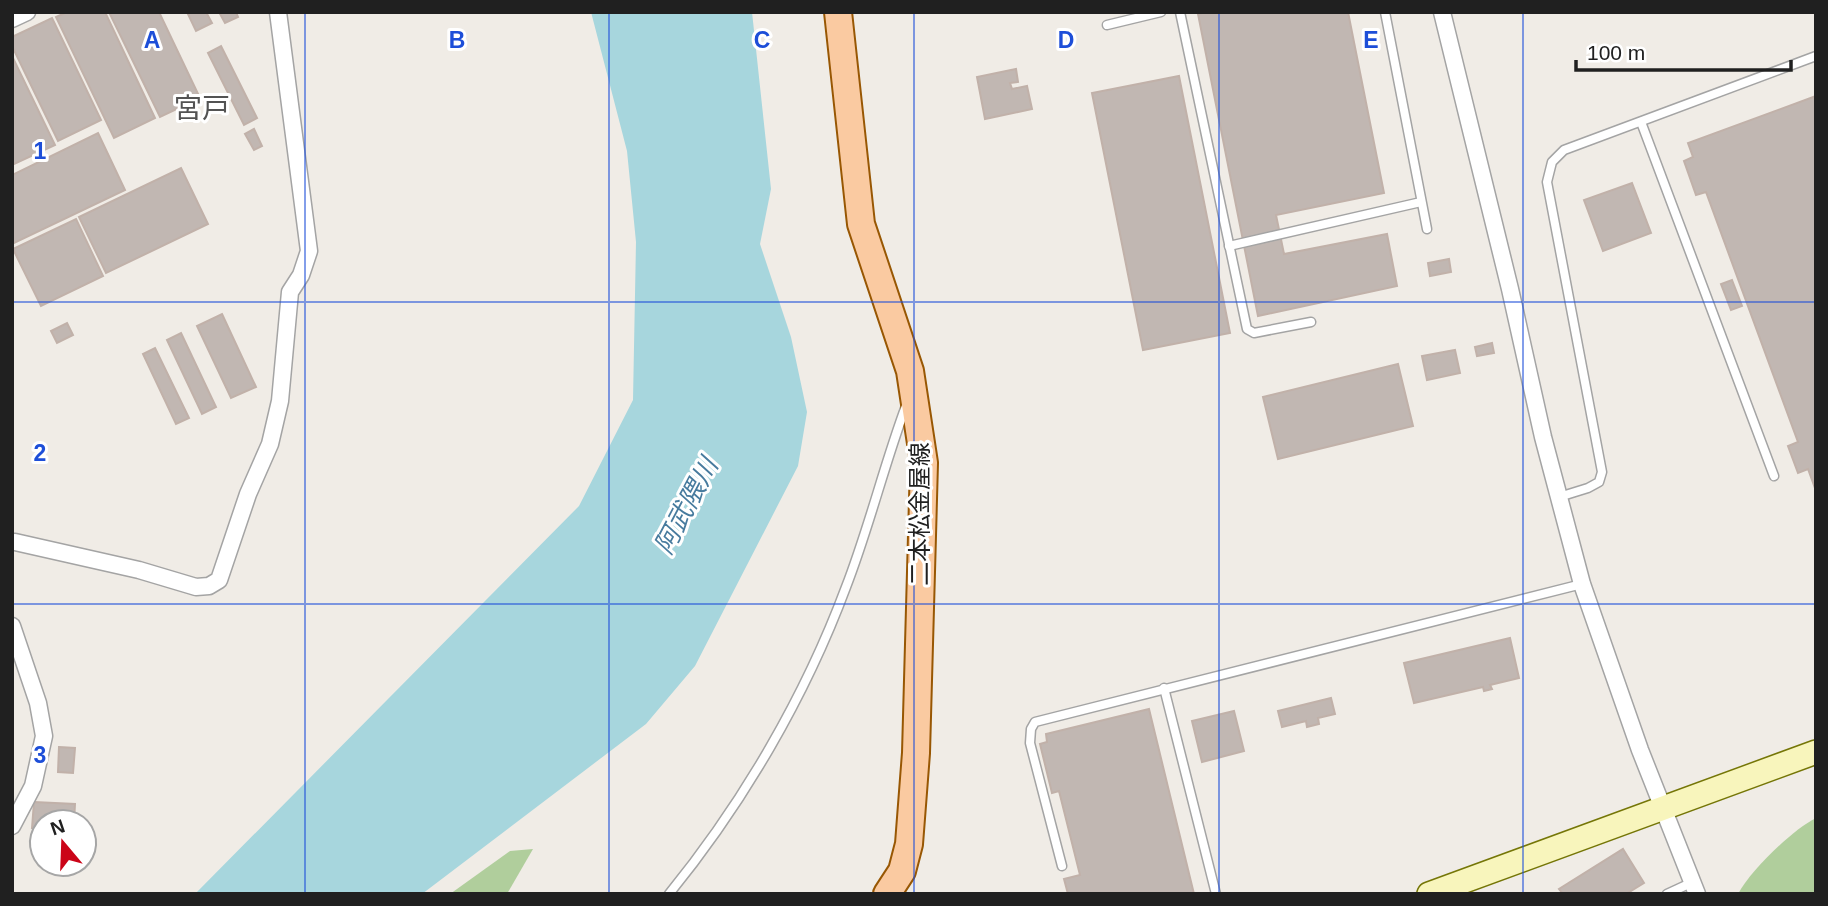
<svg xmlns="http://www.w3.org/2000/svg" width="1828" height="906" font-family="Helvetica,'Noto Sans JP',sans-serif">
<rect width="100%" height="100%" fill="#f0ece6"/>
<g fill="#b0ce9c">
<path d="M1816,818V894H1738C1750,871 1792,830 1816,818Z"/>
<polygon points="533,849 507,894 450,894 510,851"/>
</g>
<polygon fill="#a7d6dd" points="591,12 752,12 771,189 760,244 791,337 807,412 798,466 695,666 646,724 422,894 195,894 579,506 633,400 636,242 627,151"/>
<g fill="#c1b7b2" stroke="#c1b1a9" stroke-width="2">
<polygon points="67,12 105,12 155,118 114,138 56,17"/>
<polygon points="109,12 159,12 200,98 160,117"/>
<polygon points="187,12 206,12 212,23 196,31"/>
<polygon points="219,12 236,12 238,17 225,23"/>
<polygon points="1205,12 1348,12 1384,193 1276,215 1284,254 1387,234 1397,286 1258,316 1198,14"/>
<polygon points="52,18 101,120 58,141 12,46 12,37"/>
<polygon points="221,46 257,118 244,125 208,53"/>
<polygon points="12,56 55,145 12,165"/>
<polygon points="1016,69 1018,82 1010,83 1012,89 1027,86 1032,109 985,119 977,77"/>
<polygon points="1179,76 1230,333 1143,350 1092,93"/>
<polygon points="1816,96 1816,491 1808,469 1798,473 1788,446 1798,442 1706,192 1696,195 1684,161 1693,157 1688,143"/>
<polygon points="254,129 262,146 254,150 245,134"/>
<polygon points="98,133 125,190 12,244 12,175"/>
<polygon points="181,168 208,224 106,273 79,217"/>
<polygon points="1632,183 1651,233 1603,251 1584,200"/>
<polygon points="76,219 103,276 41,306 13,249"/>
<polygon points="1449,259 1451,272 1430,276 1428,263"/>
<polygon points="1732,280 1742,306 1731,310 1721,284"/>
<polygon points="222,314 256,387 231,398 197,326"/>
<polygon points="67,323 73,335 57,343 51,331"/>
<polygon points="181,333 216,407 202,414 167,340"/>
<polygon points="1492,343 1494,353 1477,356 1475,347"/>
<polygon points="155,348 189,418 176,424 143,354"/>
<polygon points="1455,350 1460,373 1427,380 1422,356"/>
<polygon points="1398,364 1413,426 1278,459 1263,397"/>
<polygon points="1510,638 1519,678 1490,685 1492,689 1484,691 1483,687 1414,703 1404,663"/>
<polygon points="1331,698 1335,714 1318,718 1319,724 1307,727 1306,721 1282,727 1278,711"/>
<polygon points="1149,709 1194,894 1068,894 1064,879 1080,875 1059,791 1052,793 1040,744 1047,742 1046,734"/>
<polygon points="1234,711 1244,751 1202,762 1192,721"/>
<polygon points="59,747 75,748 73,773 58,772"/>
<polygon points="34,802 75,804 74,822 42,822 42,829 32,828"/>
<polygon points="1623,849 1644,883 1626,894 1563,894 1559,889"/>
</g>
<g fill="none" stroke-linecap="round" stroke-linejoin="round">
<defs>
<g id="lane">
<polyline points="1180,12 1247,329 1254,333 1311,322"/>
<polyline points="1385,12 1427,229"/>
<polyline points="1107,25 1161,12"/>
<polyline points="1641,122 1774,476"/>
<polyline points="1229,246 1421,202"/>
<polyline points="1559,497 1588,488 1599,482 1602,472 1547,182 1552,162 1564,150 1816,56"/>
<polyline points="1164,688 1216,894"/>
<polyline points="1062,866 1030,743 1031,729 1035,722 1582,584"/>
<path d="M669,894C743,803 805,697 846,587C869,528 884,465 906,406"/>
<polyline points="1667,894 1693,882"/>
</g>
<g id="street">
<polyline points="1442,12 1510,289 1543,437 1582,584 1640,750 1697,894"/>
<polyline points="12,19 27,12"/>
<polyline points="15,542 139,570 196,587 209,586 219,580 248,494 270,444 280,401 290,292 301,275 309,251 278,12"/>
<polyline points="12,626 38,703 44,736 33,786 12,826"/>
</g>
<polyline id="secondary" points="1429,894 1816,752"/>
<polyline id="primary" points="838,12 861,224 910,371 924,463 916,753 909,844 902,871 887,894"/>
</defs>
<use href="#lane" stroke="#a4a4a4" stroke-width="11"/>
<use href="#street" stroke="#a4a4a4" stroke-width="19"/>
<use href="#secondary" stroke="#757607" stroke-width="26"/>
<use href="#primary" stroke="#985703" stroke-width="30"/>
<use href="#lane" stroke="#fff" stroke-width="8"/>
<use href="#street" stroke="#fff" stroke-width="16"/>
<use href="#secondary" stroke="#f8f5bc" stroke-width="23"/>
<use href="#primary" stroke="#facaa1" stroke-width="26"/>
</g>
<path fill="none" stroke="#1d4ed8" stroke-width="2" stroke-opacity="0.55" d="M305,12V894M609,12V894M914,12V894M1219,12V894M1523,12V894M12,302H1816M12,604H1816"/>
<g text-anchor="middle" stroke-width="6" stroke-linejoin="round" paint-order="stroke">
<g font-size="24" fill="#202020" stroke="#fff">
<text transform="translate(920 514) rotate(-90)" y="8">二本松金屋線</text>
</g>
<g font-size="26" font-style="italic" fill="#477b9e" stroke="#fff">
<text transform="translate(686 506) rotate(-62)" y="9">阿武隈川</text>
</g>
<g font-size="28" fill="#535353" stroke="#fff">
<text x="202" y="118">宮戸</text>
</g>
</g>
<g font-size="23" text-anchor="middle" font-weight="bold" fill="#1d4ed8" stroke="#fff" stroke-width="6" stroke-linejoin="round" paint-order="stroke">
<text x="152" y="48">A</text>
<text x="457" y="48">B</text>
<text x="762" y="48">C</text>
<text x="1066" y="48">D</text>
<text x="1371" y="48">E</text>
<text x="40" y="159">1</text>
<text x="40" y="461">2</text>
<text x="40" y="763">3</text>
</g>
<rect width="1828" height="906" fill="none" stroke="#202020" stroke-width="28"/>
<g transform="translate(63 843) rotate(341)"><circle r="33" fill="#ffffff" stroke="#a6a6a6" stroke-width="2"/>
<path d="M0-5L12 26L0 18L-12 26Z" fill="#cb0418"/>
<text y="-10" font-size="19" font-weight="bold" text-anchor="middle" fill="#202020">N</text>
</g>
<path d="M1576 60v10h215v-10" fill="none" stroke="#202020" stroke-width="3.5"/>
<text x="1587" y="60" font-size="21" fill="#202020" stroke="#ffffff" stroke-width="5" paint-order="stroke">100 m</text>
</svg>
